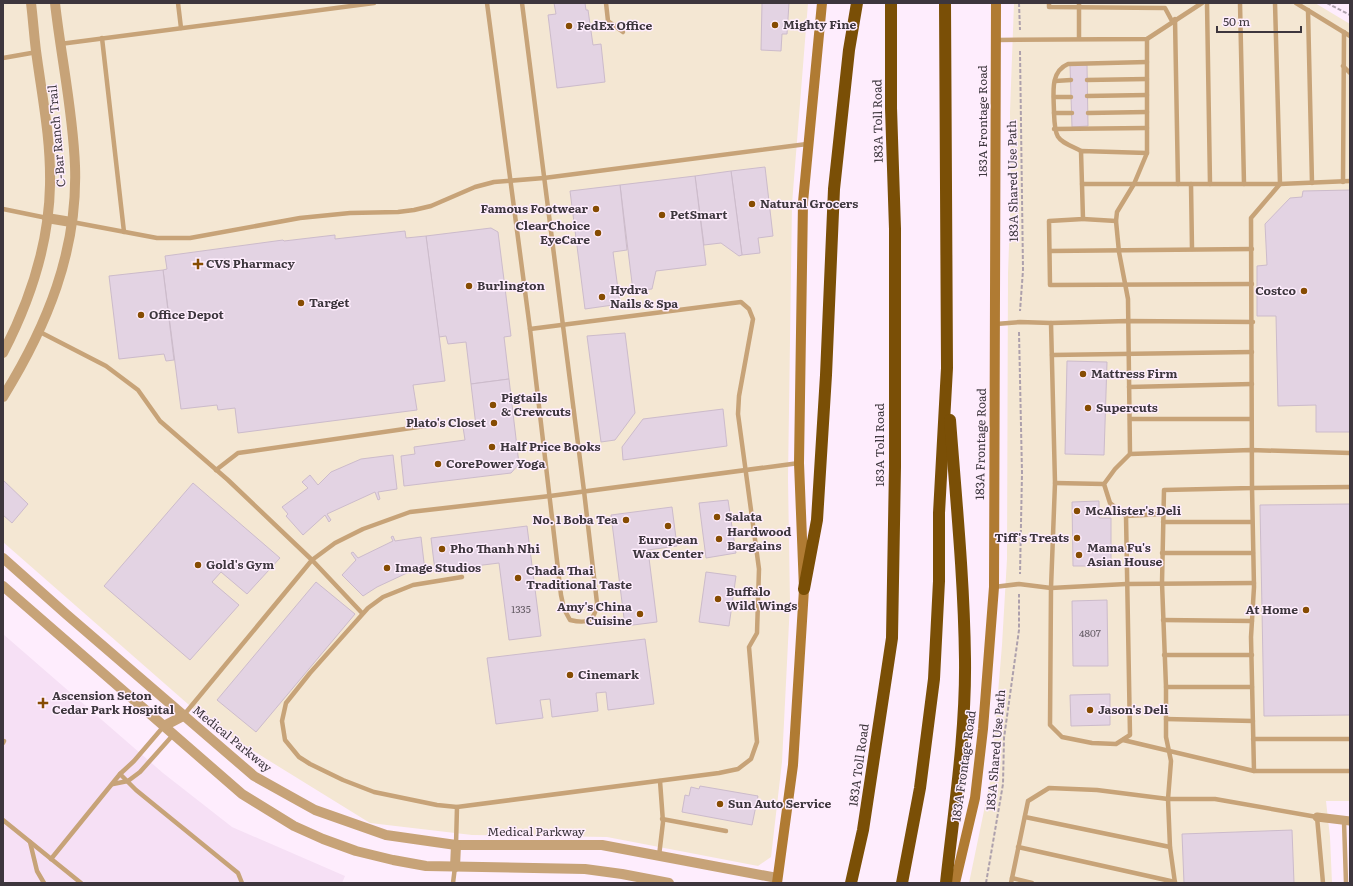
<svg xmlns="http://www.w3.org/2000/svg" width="1353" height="886" font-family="Literata,serif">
<rect width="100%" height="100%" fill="#feedfd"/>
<g fill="#f4e7d3">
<polygon points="3,3 808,3 792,204 788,479 790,603 782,762 771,857 758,866 607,837 472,835 370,823 213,726 3,542"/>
<polygon points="1014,3 1315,3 1350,24 1350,801 1326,801 1330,837 1332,883 969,883 991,777 1002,645 1007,559 1008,273 1011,193 1010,112"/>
</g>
<polygon fill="#f6e0f5" points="3,634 163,773 232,827 345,876 342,883 3,883"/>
<g fill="#e3d3e3" stroke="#ccbbcb">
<polygon points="554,3 585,3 586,10 588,10 593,45 601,44 605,82 557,88 548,15 556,14"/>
<polygon points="762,3 789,3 787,34 782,34 781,51 761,50"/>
<polygon points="1070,65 1087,65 1088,126 1072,127"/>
<polygon points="765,167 773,236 758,238 760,253 742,255 731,171"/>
<polygon points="731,171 742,255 739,256 721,243 704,245 695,176"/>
<polygon points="695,176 706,265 656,271 652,289 633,291 620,185"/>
<polygon points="620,185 627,250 613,252 620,304 585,309 570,191"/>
<polygon points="1350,190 1350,432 1316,432 1316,405 1278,406 1276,316 1257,316 1257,266 1267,265 1265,224 1290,198 1302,197 1303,191"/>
<polygon points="491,228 498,232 511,336 504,337 509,379 471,384 466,342 448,344 446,336 439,337 426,236"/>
<polygon points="405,231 406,238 426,236 445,381 413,385 417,410 238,433 235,408 218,410 217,405 181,409 163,270 167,269 165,256 283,240 284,241 335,235 335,239"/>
<polygon points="163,270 174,360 166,361 164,354 119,359 109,276"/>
<polygon points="625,333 635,413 615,440 601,442 587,336"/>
<polygon points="1067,361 1107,362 1104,455 1065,454"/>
<polygon points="509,379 519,464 511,473 404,486 401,456 415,454 414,447 465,440 463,427 476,426 471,384"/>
<polygon points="723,409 727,446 623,460 622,447 643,419"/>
<polygon points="393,455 397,489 378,492 380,499 378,500 375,492 327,514 331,520 329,522 325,515 303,535 286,516 288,514 282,507 308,488 302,482 310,475 318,485 331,472 361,459"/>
<polygon points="3,480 28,504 12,523 3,515"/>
<polygon points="193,483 280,558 247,594 221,572 212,582 239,605 190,660 104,586"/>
<polygon points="728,500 736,553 706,558 699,503"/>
<polygon points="1099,501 1099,518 1111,518 1111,566 1073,566 1072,502"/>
<polygon points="1350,504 1350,715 1264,716 1260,505"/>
<polygon points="672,507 677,546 648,550 657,622 625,626 611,515"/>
<polygon points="527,526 541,636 509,640 499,563 435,571 431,538"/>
<polygon points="393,536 395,541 421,537 425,571 407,573 377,587 363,596 342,575 356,560 351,553 353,552 358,558 393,541 391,537"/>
<polygon points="706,572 736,576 729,626 699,622"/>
<polygon points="316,582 355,614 256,732 217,700"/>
<polygon points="1107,600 1108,666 1073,666 1072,601"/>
<polygon points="645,639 654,704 608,710 606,692 596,693 598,711 552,717 550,699 540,700 543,718 496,724 487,658"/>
<polygon points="1110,694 1110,725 1071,726 1070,695"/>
<polygon points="700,786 758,796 752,825 682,812 685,795 689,796 691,787 699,789"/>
<polygon points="1292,830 1294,883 1184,883 1182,834"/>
</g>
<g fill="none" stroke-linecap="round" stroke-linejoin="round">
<g stroke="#ada0ac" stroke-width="2" stroke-dasharray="4 2" stroke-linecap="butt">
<polyline points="1019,3 1020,30"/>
<polyline points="1327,3 1350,15"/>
<polyline points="1020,51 1023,270 1020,311"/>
<polyline points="1019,332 1022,473 1020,574"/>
<polyline points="986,883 1003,784 1004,738 1019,630 1019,594"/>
</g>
<g stroke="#c7a378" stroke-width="4.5">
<polyline points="178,3 181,28"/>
<path d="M487,3L530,329L561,595L564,609L570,620C587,624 595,622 597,603L584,491L522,3"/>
<polyline points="606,3 608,21 623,32"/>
<polyline points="1049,3 1049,7 1165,8 1172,21"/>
<polyline points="1207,3 1210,184"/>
<polyline points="1240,3 1244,184"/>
<polyline points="1296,3 1350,36"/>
<polyline points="1308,10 1312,183"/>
<polyline points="1175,19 1178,184"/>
<polyline points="102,38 124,232"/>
<polyline points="1079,38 1079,3"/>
<polyline points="997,40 1147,39 1202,3"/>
<polyline points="60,44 374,3"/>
<polyline points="3,58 37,52"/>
<polyline points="1343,66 1350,73"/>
<polyline points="1087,80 1147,79"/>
<polyline points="1055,81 1071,80"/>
<polyline points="1087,96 1147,95"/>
<polyline points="1054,97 1071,97"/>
<path d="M1054,113C1054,95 1049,72 1068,64L1147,62"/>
<path d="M1072,113H1054C1055,141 1057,139 1081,151"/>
<polyline points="1088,113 1147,112"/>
<polyline points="1054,129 1147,128"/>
<polyline points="1147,153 1081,151 1083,219 1049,221 1050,285 1252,284"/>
<polyline points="1343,182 1344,32"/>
<polyline points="1082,184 1280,184 1350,181"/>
<polyline points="1191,184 1192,249"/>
<polyline points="3,209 47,218"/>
<polyline points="1083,219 1116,221"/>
<polyline points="72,222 157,238 190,238 300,218 350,213 398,212 414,210 431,206 475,187 494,182 544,178 807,144"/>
<polyline points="1050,251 1252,249"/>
<polyline points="1051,323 1128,321 1253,322"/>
<polyline points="996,324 1020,322 1051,323 1055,483 1051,588 1050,725 1062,737 1092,743 1116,744 1130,735 1126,516 1110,503 1104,484 1115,469 1130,454 1128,299 1119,252 1116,221 1117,212 1134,184 1147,153 1147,39"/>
<polyline points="40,332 106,366 138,390 160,421 228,480 312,560 362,613"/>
<polyline points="1052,355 1252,352"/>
<polyline points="1129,387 1252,384"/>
<polyline points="1130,419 1251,419"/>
<polyline points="1130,454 1251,450 1350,453"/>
<polyline points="216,470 238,453 439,424"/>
<polyline points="1055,483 1104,484"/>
<polyline points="1126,516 1163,514"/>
<polyline points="1163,522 1252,522"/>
<polyline points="1162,553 1253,553"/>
<polyline points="462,577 413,585 383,597 368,608 310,673 286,703 282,721 285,740 299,757 310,764 343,780 374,792 437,805 457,807 719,773 738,769 751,759 757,742 749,647 757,633 759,569 738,414 739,396 753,319 749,309 741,302 530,329"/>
<polyline points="994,587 1019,584 1051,588 1126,584 1254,583"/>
<polyline points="1163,620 1252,621"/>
<polyline points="1164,655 1252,655"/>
<polyline points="1166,687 1252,687"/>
<polyline points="183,716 312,560 335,543 363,529 410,512 550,496 799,463"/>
<polyline points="1166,719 1253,721"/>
<polyline points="1253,739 1350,739"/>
<polyline points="1123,740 1254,771 1350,771"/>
<polyline points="3,743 4,741"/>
<polyline points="1254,771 1251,637 1254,587 1252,488 1350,487"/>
<polyline points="120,774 136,790 238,873 242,883"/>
<polyline points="113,784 128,781 140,772 173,735"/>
<polyline points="1025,817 1170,847"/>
<polyline points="662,819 726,831"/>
<polyline points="3,820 81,883"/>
<polyline points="1344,821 1346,883"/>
<polyline points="30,842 37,871 44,883"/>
<polyline points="456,845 457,807"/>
<polyline points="1018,847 1175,882"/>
<polyline points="659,856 663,822 660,781"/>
<polyline points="51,859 120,774 134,761 164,726"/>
<polyline points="1012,878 1032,883"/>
<polyline points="453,883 455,867"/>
<polyline points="1011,883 1028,801 1049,788 1097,790 1168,799 1215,799 1317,817 1323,883"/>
<polyline points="1175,883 1170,847 1168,799 1171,761 1166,737 1166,687 1162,583 1164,490 1252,488 1251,218 1280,184 1275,3"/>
</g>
<polyline stroke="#c7a378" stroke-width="9" points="1317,817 1350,821"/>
<g stroke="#c7a378" stroke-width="10">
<polyline points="47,218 71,222"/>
<path d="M3,353C30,301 49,244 50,185C51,139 42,96 36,51C34,35 33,19 31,3"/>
<path d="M3,397C47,326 78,251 75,166C73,111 61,57 55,3"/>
<polyline points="3,558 66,614 254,776 315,810 386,835 456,845 602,845 777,878"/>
<polyline points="3,586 242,794 294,826 323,839 356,851 393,860 426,866 585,869 622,874 669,883"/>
<polyline points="164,726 183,716"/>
<polyline points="455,867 456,845"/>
</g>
<g stroke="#b07b33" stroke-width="10">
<polyline points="777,883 793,765 804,589 799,463 803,202 822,3"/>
<polyline points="955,883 975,798 983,729 994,587 996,3"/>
</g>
<g stroke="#7a4f06" stroke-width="12">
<polyline points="804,589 817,520 826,375 834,189 849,50 857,3"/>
<polyline points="851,883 863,830 892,638 895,467 895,229 891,108 891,3"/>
<polyline points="902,883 920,788 934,679 939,581 939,513 947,368 945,3"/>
<path d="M946,883C954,809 966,734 965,659C964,579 956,499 950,420"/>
</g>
</g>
<g fill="#864c02" stroke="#feedfd" stroke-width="1.5">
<circle cx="775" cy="25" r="4"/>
<circle cx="569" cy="26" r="4"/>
<circle cx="752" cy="204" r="4"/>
<circle cx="596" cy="209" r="4"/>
<circle cx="662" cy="215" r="4"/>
<circle cx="598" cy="233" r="4"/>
<path d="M196 258h4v4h4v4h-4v4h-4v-4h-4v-4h4z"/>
<circle cx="469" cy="286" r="4"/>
<circle cx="1304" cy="291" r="4"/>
<circle cx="602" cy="297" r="4"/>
<circle cx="301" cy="303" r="4"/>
<circle cx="141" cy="315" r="4"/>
<circle cx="1083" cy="374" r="4"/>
<circle cx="493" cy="405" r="4"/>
<circle cx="1088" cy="408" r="4"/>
<circle cx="494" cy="423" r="4"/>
<circle cx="492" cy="447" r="4"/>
<circle cx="438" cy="464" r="4"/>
<circle cx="1077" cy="511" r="4"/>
<circle cx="717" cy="517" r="4"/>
<circle cx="626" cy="520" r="4"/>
<circle cx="668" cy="526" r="4"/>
<circle cx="1077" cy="538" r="4"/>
<circle cx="719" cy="539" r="4"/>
<circle cx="442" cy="549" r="4"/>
<circle cx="1079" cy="555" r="4"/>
<circle cx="198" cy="565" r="4"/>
<circle cx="387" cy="568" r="4"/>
<circle cx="518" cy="578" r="4"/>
<circle cx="718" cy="599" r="4"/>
<circle cx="1306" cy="610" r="4"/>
<circle cx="640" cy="614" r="4"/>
<circle cx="570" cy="675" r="4"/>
<path d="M41 697h4v4h4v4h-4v4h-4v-4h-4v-4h4z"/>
<circle cx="1090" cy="710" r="4"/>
<circle cx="720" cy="804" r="4"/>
</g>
<g text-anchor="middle" stroke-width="3" stroke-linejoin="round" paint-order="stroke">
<g font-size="10" fill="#665d66">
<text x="521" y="613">1335</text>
<text x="1090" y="637">4807</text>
</g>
<g font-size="12" font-weight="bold" fill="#3d363d" stroke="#feedfd" text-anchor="start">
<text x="783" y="29">Mighty Fine</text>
<text x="577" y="30">FedEx Office</text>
<text x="760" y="208">Natural Grocers</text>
<text x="588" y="213" text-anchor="end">Famous Footwear</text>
<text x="670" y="219">PetSmart</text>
<text x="590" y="230" text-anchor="end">ClearChoice<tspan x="590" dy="14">EyeCare</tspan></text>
<text x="206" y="268">CVS Pharmacy</text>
<text x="477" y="290">Burlington</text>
<text x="610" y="294">Hydra<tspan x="610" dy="14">Nails &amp; Spa</tspan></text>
<text x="1296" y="295" text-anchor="end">Costco</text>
<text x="309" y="307">Target</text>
<text x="149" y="319">Office Depot</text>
<text x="1091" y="378">Mattress Firm</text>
<text x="501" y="402">Pigtails<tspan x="501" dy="14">&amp; Crewcuts</tspan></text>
<text x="1096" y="412">Supercuts</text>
<text x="486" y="427" text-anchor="end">Plato's Closet</text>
<text x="500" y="451">Half Price Books</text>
<text x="446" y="468">CorePower Yoga</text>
<text x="1085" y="515">McAlister's Deli</text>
<text x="725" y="521">Salata</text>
<text x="618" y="524" text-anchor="end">No. 1 Boba Tea</text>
<text x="727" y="536">Hardwood<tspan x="727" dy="14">Bargains</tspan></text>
<text x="1069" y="542" text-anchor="end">Tiff's Treats</text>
<text x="668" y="544" text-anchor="middle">European<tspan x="668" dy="14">Wax Center</tspan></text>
<text x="1087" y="552">Mama Fu's<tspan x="1087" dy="14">Asian House</tspan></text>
<text x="450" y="553">Pho Thanh Nhi</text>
<text x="206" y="569">Gold's Gym</text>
<text x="395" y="572">Image Studios</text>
<text x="526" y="575">Chada Thai<tspan x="526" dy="14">Traditional Taste</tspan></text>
<text x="726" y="596">Buffalo<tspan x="726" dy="14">Wild Wings</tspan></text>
<text x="632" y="611" text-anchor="end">Amy's China<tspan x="632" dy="14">Cuisine</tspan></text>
<text x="1298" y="614" text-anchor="end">At Home</text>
<text x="578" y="679">Cinemark</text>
<text x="52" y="700">Ascension Seton<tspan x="52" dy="14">Cedar Park Hospital</tspan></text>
<text x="1098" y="714">Jason's Deli</text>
<text x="728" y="808">Sun Auto Service</text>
</g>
<g font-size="12" fill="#3d363d" stroke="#feedfd">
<text transform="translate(878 121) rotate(-91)" y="4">183A Toll Road</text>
<text transform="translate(983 121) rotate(-90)" y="4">183A Frontage Road</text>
<text transform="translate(57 136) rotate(-95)" y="4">C-Bar Ranch Trail</text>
<text transform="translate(1013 181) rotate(-91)" y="4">183A Shared Use Path</text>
<text transform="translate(981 444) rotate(-89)" y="4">183A Frontage Road</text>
<text transform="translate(880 445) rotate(-90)" y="4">183A Toll Road</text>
<text transform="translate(232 739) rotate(39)" y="4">Medical Parkway</text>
<text transform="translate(996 750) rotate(-85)" y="4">183A Shared Use Path</text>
<text transform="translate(859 765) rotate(-82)" y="4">183A Toll Road</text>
<text transform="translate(964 766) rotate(-82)" y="4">183A Frontage Road</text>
<text x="536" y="836">Medical Parkway</text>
</g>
</g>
<rect width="1353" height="886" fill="none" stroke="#3d363d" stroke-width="8"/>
<path d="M1217 26v6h84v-6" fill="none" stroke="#3d363d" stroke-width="2"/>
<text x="1223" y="26" font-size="12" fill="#3d363d" stroke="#feedfd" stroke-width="3" paint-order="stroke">50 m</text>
</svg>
